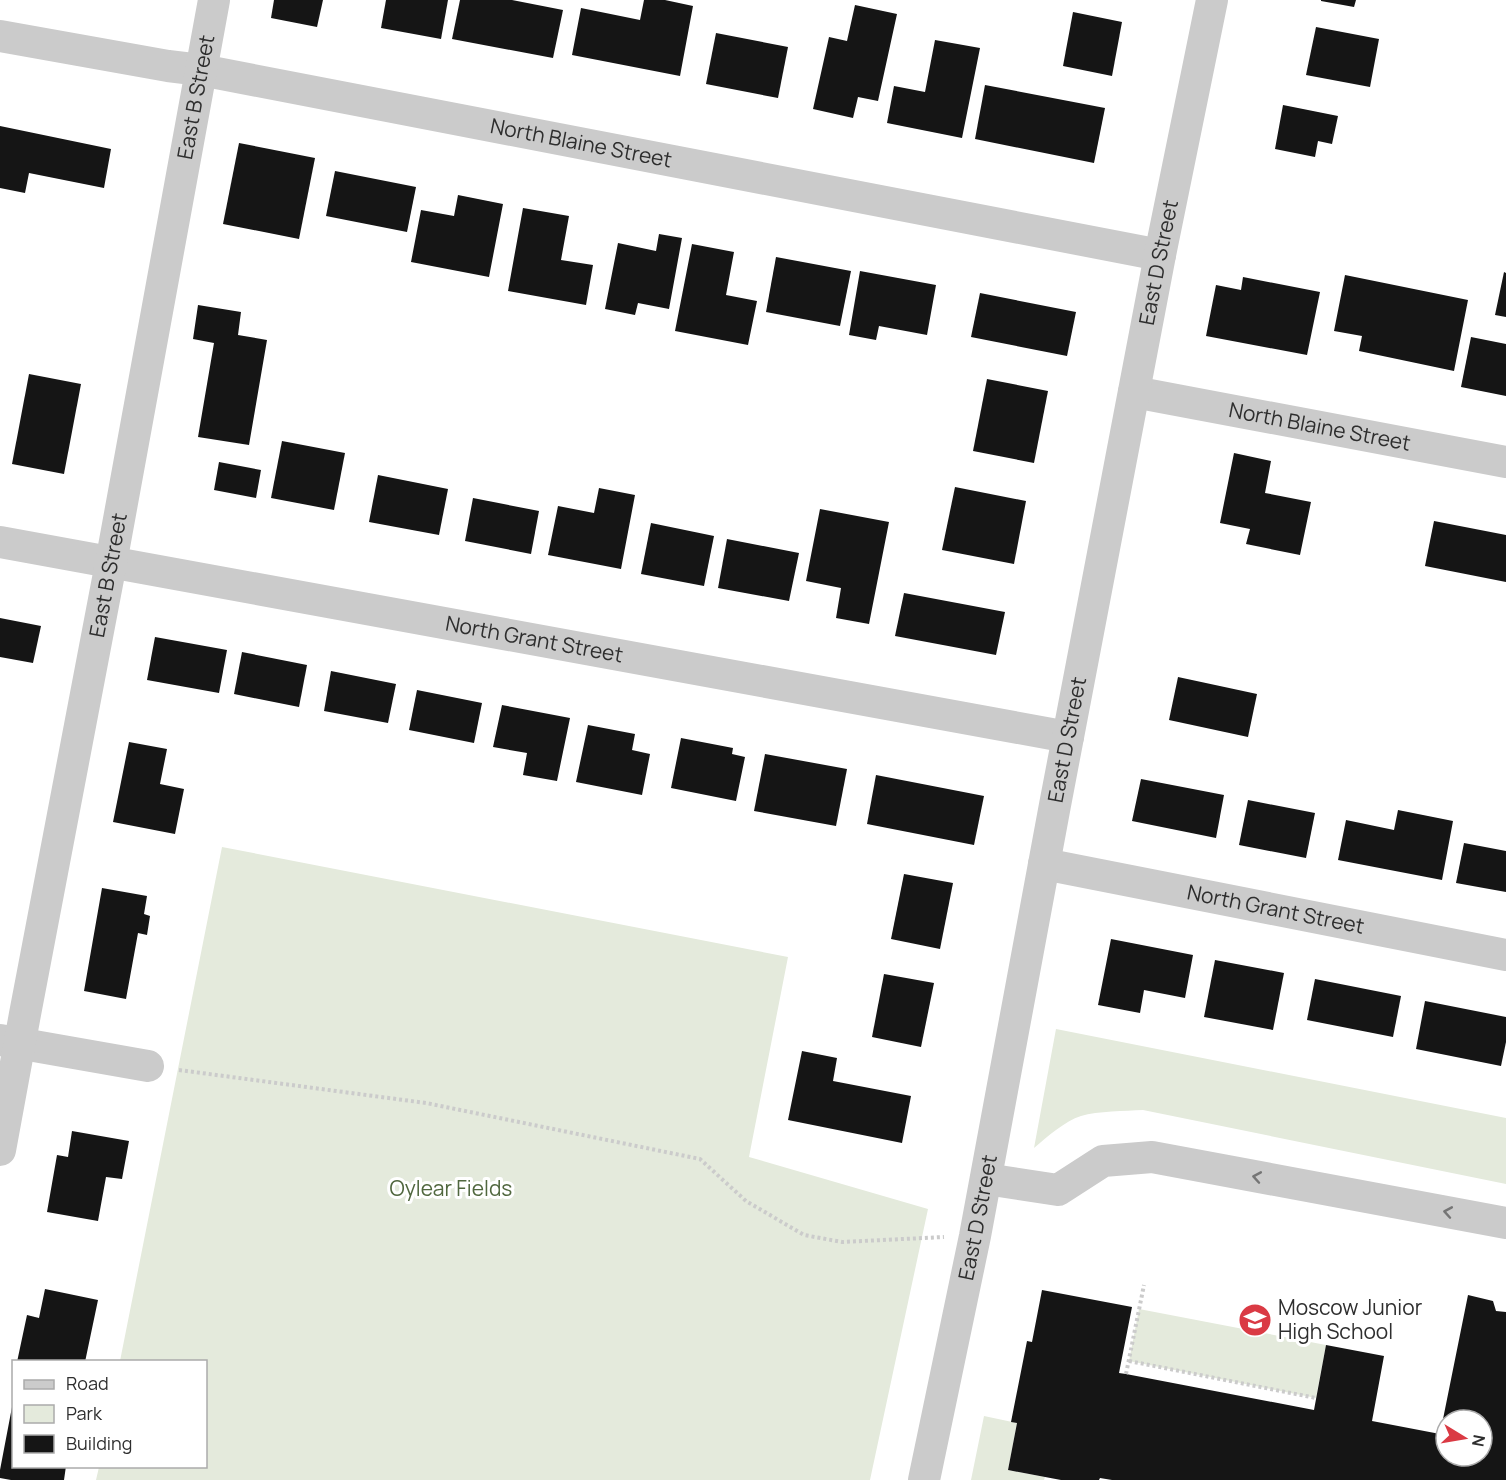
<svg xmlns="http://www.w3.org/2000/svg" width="1506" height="1480" font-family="Manrope,sans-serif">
<rect width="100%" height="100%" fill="#fff"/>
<g fill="#e4eadc">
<polygon points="222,847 788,957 749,1157 928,1209 870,1480 96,1480 99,1467 206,1466 206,1362 120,1361"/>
<path d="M1056,1029L1506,1118V1184L1143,1110C1125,1111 1098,1111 1081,1116C1065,1121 1047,1137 1034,1148Z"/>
<polygon points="1139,1309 1326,1345 1316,1398 1129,1361"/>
<polygon points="984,1416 1017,1423 1008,1470 1045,1477 1044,1480 971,1480"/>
</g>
<g fill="#151515" fill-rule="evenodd">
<polygon points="274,0 323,0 317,27 271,18"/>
<polygon points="386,0 448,0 441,39 381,28"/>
<polygon points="460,0 512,0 563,10 553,58 452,39"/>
<polygon points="644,0 665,0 693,6 680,76 572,55 581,8 640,20"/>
<polygon points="1321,0 1356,0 1354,7 1321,1"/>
<polygon points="855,5 897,14 878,101 858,97 853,118 813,109 829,37 847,41"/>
<polygon points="1073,12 1122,22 1112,76 1063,66"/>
<polygon points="1316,27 1379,39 1370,87 1306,75"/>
<polygon points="716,33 788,47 778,98 706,84"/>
<polygon points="935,40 980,48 962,138 887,123 894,86 925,92"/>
<polygon points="985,85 1105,108 1094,163 975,139"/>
<polygon points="1283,105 1338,116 1332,144 1318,141 1315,157 1275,149"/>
<polygon points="0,126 111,149 104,188 29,173 25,193 0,188"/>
<polygon points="239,143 315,158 299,239 223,224"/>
<polygon points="335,171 416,187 407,232 326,216"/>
<polygon points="458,195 503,204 489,277 411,262 421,210 454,216"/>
<polygon points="523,208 569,216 561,260 593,265 586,305 508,291"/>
<polygon points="659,234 682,238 669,309 638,303 635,315 605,309 618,243 656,251"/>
<polygon points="692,244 734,252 726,295 757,301 748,345 675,331"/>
<polygon points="776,257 851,271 840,326 766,312"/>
<polygon points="860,271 936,285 927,335 879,326 876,340 849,335"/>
<polygon points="1504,272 1506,273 1506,317 1495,315"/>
<polygon points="1345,275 1468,300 1454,371 1359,351 1362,336 1334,331"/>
<polygon points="1243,277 1320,292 1307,355 1206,336 1216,285 1241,290"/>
<polygon points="980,293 1076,312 1067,356 971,337"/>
<polygon points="198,305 241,312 238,335 267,340 249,445 198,437 214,343 193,339"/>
<polygon points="1471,337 1506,344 1506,396 1461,387"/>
<polygon points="29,374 81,384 64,474 12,464"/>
<polygon points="987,379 1048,391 1034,463 973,451"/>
<polygon points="282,441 345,453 334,510 271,498"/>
<polygon points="1234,453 1271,461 1265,493 1311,502 1300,555 1246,544 1250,529 1220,523"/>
<polygon points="219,462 261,470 256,498 214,490"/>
<polygon points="378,475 448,489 439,535 369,522"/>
<polygon points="955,487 1026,501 1014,564 942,550"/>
<polygon points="599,488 635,495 621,569 548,555 558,506 594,513"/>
<polygon points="473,498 539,511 531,554 465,541"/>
<polygon points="820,509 889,522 869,624 836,618 841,588 806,581"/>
<polygon points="1434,521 1506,535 1506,582 1425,566"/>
<polygon points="651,523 714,536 704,586 641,574"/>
<polygon points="727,539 799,553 789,601 718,588"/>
<polygon points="904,593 1005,612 996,655 895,636"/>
<polygon points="0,618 41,626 33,663 0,657"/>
<polygon points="155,637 227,650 219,693 147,680"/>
<polygon points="242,652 307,665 299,707 234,694"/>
<polygon points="331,671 396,684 388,723 324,711"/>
<polygon points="1178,677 1257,694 1248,737 1169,720"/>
<polygon points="417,690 482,703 474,743 409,730"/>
<polygon points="502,705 570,718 557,781 523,775 527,753 493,747"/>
<polygon points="588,725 635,734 632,750 650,754 642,795 576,782"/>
<polygon points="681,738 733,748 732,754 745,757 736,801 671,788"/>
<polygon points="129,742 167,749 160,784 184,789 175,834 113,822"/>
<polygon points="765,754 847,769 836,826 754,811"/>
<polygon points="876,775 984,796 974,845 867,824"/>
<polygon points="1141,779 1224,795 1216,838 1132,821"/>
<polygon points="1248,800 1315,813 1306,858 1239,845"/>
<polygon points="1398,810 1453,821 1442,880 1338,860 1346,820 1394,830"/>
<polygon points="1464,843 1506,851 1506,892 1456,883"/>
<polygon points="904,874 953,883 940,949 891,939"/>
<polygon points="102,888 147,896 144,914 150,916 147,935 138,933 126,999 84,991"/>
<polygon points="1111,939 1193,955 1185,998 1144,990 1140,1013 1098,1005"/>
<polygon points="1215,960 1284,973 1273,1030 1204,1017"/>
<polygon points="884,974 934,983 921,1047 872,1037"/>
<polygon points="1315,979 1401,996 1393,1037 1307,1020"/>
<polygon points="1425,1001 1506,1017 1506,1042 1501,1066 1416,1049"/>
<polygon points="802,1051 837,1058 833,1081 911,1096 902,1143 788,1120"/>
<polygon points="72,1131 129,1141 122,1179 106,1177 98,1221 47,1212 57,1155 68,1157"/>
<polygon points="45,1289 98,1300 85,1362 17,1362 27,1315 39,1318"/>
<path d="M1042,1290L1132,1307L1119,1373L1126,1374L1314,1410L1326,1345L1384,1356L1372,1421L1440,1434L1468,1295L1493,1301L1496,1311L1506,1312V1480H1112L1100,1478L1099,1480H1061L1008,1470L1017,1423L1011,1422L1027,1341L1032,1342ZM1446,1420H1482V1456H1446Z"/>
<polygon points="12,1407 14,1407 14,1466 66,1466 64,1480 11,1480 0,1478 0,1470"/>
</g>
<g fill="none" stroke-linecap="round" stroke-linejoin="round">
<g stroke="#cbcbcb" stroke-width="4" stroke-dasharray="3 3" stroke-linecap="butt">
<polyline points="179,1070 426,1103 700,1159 746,1201 804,1235 842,1242 944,1237"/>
<polyline points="1129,1361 1316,1398"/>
<polyline points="1126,1374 1144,1285"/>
</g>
<g stroke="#cbcbcb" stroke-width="32">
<path id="s1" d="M0,36L168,66L201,70L1160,255"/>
<path id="s2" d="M1134,392L1506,462"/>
<path id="s3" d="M0,542L1068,737"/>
<path id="s4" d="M1044,864L1506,955"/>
<polyline points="0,1040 148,1066"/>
<path id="s5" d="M0,1150L25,1014L111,563L214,0"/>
<polyline points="986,1179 1058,1190 1103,1161 1152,1157 1506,1223"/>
<path id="s6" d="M924,1480L975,1236L1055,805L1160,255L1212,0"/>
</g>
</g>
<defs><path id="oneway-chevron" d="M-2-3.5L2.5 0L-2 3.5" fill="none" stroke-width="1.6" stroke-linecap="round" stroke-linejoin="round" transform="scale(1.5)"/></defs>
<g stroke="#757575">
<use href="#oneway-chevron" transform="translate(1257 1177) rotate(-170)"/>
<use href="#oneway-chevron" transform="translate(1448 1212) rotate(-170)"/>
</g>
<defs>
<symbol id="school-disc" viewBox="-11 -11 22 22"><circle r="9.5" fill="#da3a44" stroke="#fff"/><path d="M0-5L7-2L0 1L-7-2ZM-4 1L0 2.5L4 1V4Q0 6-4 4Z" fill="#fff"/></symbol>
</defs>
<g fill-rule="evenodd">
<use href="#school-disc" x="1236" y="1301" width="38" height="38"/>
</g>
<g text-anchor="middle" stroke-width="6" stroke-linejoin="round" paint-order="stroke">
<g font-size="21" fill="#2e2e2e" stroke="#fff">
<text dy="7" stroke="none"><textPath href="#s5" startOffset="1071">East B Street</textPath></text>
<text dy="7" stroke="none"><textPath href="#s1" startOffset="591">North Blaine Street</textPath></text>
<text dy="7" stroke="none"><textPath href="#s6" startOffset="1240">East D Street</textPath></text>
<text dy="7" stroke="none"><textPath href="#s2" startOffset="189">North Blaine Street</textPath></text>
<text dy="7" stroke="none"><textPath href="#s5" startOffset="585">East B Street</textPath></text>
<text dy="7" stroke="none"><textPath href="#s3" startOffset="543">North Grant Street</textPath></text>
<text dy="7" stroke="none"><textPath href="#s6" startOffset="754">East D Street</textPath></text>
<text dy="7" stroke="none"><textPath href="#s4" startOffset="236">North Grant Street</textPath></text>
<text dy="7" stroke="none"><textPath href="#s6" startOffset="268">East D Street</textPath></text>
</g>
<g font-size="21" fill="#50673e" stroke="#fff">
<text x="451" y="1196">Oylear Fields</text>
</g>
<g font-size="21" fill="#2e2e2e" stroke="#fff" text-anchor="start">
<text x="1278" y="1315">Moscow Junior<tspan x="1278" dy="24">High School</tspan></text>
</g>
</g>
<rect x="12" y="1360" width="195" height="108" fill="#ffffff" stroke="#ababab" stroke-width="1.5"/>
<rect x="24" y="1380" width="30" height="9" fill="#cbcbcb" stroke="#ababab" stroke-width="1.5"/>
<text x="66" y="1390" font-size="18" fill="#2e2e2e">Road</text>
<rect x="24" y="1405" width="30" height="18" fill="#e4eadc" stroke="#ababab" stroke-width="1.5"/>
<text x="66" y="1420" font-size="18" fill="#2e2e2e">Park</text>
<rect x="24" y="1435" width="30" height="18" fill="#151515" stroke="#ababab" stroke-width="1.5"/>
<text x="66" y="1450" font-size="18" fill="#2e2e2e">Building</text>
<g transform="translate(1464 1438) rotate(101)"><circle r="28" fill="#ffffff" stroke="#ababab" stroke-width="1.5"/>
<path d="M0-4.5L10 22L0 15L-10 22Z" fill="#da3a44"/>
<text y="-9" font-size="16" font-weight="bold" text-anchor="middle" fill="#2e2e2e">N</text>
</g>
</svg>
